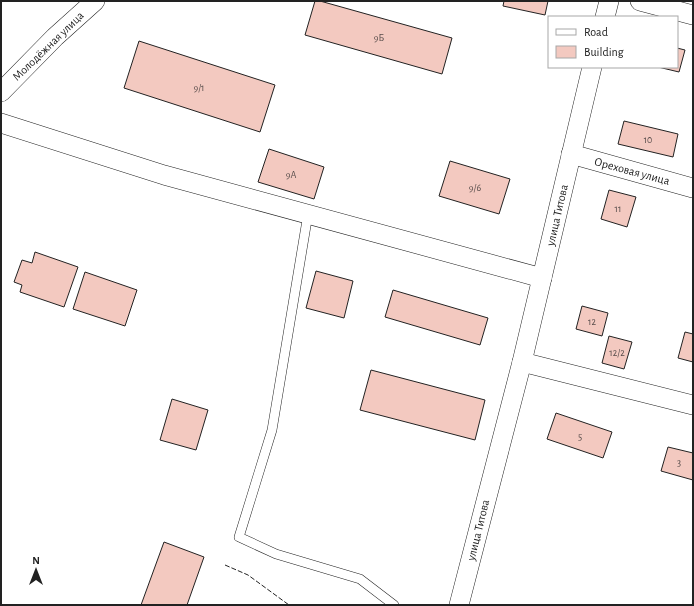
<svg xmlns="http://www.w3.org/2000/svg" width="694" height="606" font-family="'Alegreya Sans',sans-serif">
<rect width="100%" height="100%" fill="#fff"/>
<g fill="#f3c9c0" stroke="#222">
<polygon points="315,1 320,1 452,38 442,74 305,35"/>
<polygon points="504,1 548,1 545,15 503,6"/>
<polygon points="139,41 275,85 260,132 124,88"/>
<polygon points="677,48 685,50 679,72 658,67 677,67"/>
<polygon points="624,121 678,134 673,157 618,144"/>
<polygon points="269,149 324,167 314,199 258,182"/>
<polygon points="450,161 510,179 499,214 439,196"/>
<polygon points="609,190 636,197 627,227 601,219"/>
<polygon points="35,252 78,267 64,307 20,292 22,285 14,282 22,260 32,263"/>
<polygon points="316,271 353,281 344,318 306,308"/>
<polygon points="85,272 137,290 125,326 73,309"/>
<polygon points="393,290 488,318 480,345 385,317"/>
<polygon points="582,306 608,313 602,336 576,329"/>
<polygon points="685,332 693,334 693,362 678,358"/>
<polygon points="609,336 632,342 624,369 602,363"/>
<polygon points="371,370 485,400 475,440 360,410"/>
<polygon points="172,399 208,410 196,450 160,440"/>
<polygon points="556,413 612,432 603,458 547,439"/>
<polygon points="668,447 693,453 693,480 661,471"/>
<polygon points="164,542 204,557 187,605 141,605"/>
</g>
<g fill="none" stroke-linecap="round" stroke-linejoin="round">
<defs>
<polyline id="service" points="308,214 272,430 239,537 276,554 360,579 394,605"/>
<g id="minor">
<polyline points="640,1 693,15"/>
<polyline points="605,17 609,1"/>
<polyline points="1,92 55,37 95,1"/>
<polyline points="1,123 164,175 542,278"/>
<polyline points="571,154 693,188"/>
<polyline points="522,362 693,405"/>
<polyline points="459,605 522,362 592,67"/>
</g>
</defs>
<use href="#service" stroke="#222" stroke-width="10"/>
<use href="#minor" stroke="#222" stroke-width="20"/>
<use href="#service" stroke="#fff" stroke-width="9"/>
<use href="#minor" stroke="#fff" stroke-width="19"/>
<polyline stroke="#222" stroke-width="1" stroke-dasharray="5 2" stroke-linecap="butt" points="225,565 248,575 289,605"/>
</g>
<g text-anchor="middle" stroke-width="3" stroke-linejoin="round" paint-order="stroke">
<g font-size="10" fill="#564c4a">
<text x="379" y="41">9Б</text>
<text x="199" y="91">9/1</text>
<text x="648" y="143">10</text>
<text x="291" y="178">9А</text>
<text x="475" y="191">9/6</text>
<text x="618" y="212">11</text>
<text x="592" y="325">12</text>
<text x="617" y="356">12/2</text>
<text x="580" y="440">5</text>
<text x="679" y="466">3</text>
</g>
<g font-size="12" fill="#222" stroke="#fff">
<text transform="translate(48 46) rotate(-44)" y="4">Молодёжная улица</text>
<text transform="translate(632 171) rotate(15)" y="4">Ореховая улица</text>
<text transform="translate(557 215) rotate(-77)" y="4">улица Титова</text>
<text transform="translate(478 530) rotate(-76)" y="4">улица Титова</text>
</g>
</g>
<rect width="694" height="606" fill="none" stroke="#222222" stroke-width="4"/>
<rect x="548" y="16" width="130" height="52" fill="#ffffff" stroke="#a7a7a7"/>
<rect x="556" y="29" width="20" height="6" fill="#ffffff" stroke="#a7a7a7"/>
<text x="584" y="36" font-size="12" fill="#222222">Road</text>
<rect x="556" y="46" width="20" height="12" fill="#f3c9c0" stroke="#a7a7a7"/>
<text x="584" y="56" font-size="12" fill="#222222">Building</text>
<g transform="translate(36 570)" stroke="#ffffff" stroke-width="3" paint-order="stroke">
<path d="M0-3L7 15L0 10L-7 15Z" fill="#222222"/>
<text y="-6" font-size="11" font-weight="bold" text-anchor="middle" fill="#222222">N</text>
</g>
</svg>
